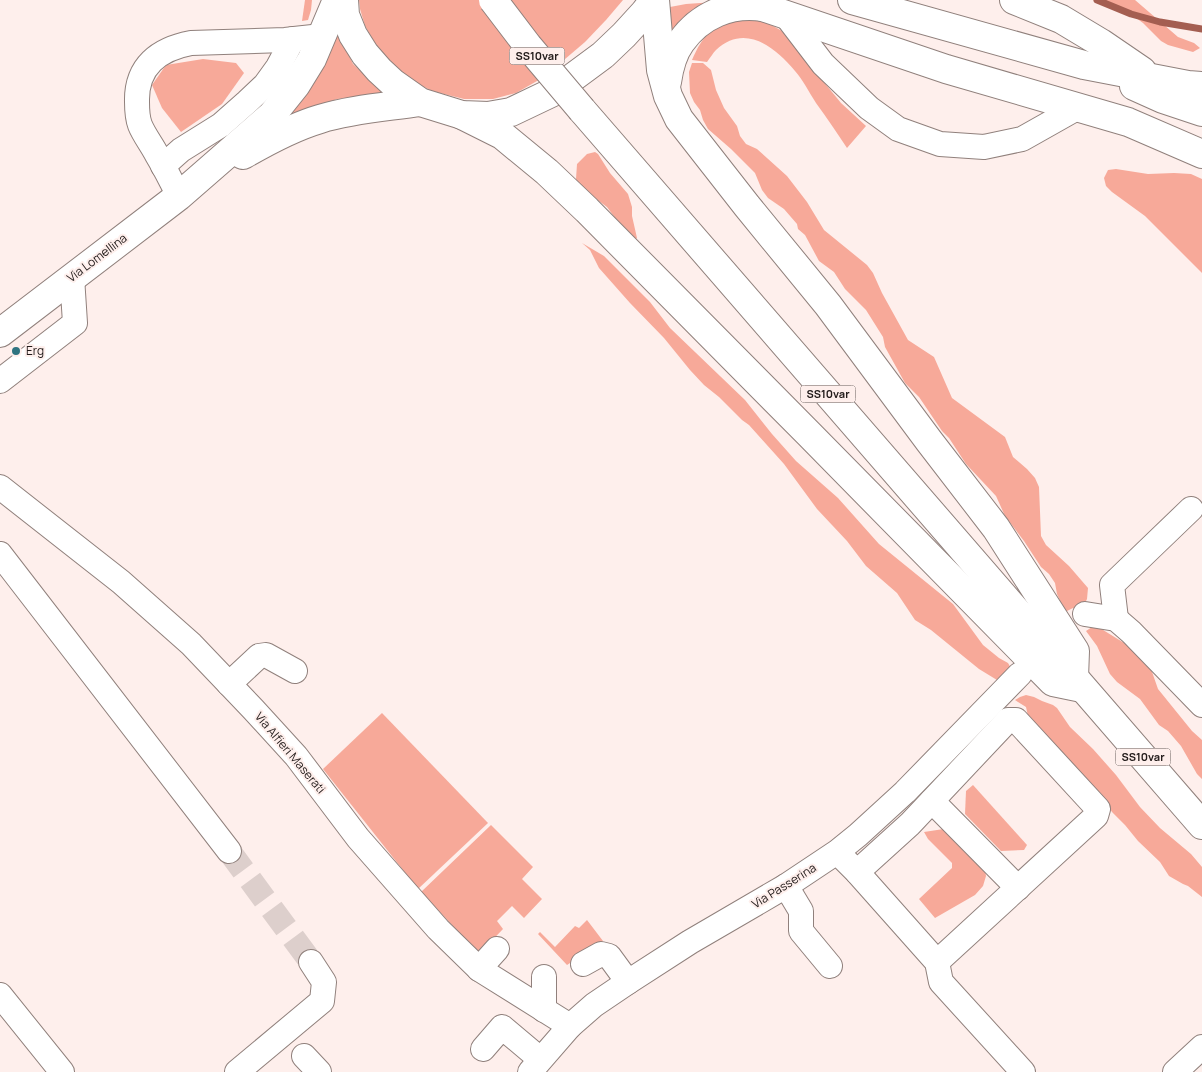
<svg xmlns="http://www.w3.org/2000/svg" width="1202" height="1072" font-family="Manrope,sans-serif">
<rect width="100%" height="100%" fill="#feefec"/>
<g fill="#f7a999">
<polygon points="305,0 312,0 311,10 308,20 302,21"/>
<polygon points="359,0 623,0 606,20 585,42 544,77 516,93 493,99 464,99 432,91 408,79 380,52 373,40 365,26 360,9"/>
<polygon points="1093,0 1135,0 1178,37 1194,43 1200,48 1193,52 1168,45 1161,41 1143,23 1121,7 1114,5"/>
<polygon points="715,2 667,46 670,7 686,4"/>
<path d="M737,19H753L768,23L782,31L841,103L866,126L847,148C837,133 827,118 816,103C809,92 803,80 795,71C775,47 745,23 716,50C713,53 710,58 707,62L692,60C703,35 711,27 737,19Z"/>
<polygon points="336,25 353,64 387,95 337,99 275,123"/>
<polygon points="203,59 236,63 244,73 222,104 181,132 162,108 152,85 166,65"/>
<polygon points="692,63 703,63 711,70 716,90 724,108 737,126 740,136 746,144 757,149 787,176 807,202 824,230 867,265 873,273 882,293 908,340 934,357 952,398 1005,437 1013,457 1027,469 1035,478 1039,487 1041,536 1046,545 1069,566 1088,588 1087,599 1083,607 1073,608 1065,612 1057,594 1055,583 1049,574 1041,567 1024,541 1005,516 996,496 966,464 949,438 942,431 919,397 905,383 885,347 883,337 866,310 845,289 834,272 819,261 805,235 798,229 797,224 784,209 768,198 762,190 755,173 731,149 708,129 703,120 700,110 694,102 690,93 689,72"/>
<polygon points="595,152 598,154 610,173 628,194 632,207 632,216 637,238 634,241 630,238 607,207 580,187 576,179 577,164 587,154"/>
<polygon points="1116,169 1148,174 1174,173 1191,174 1202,179 1202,273 1145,216 1112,192 1106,186 1104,178 1108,170"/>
<polygon points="582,243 604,256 650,302 670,328 745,400 772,434 796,461 838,498 879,544 953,604 983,645 999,658 1008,663 1012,670 1002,678 997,680 979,669 931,630 915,620 897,593 866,566 847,541 817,509 784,464 749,425 742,420 719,397 704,385 690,370 664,338 630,303 599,268 590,250"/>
<polygon points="1095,625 1129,646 1151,669 1158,689 1192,731 1202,740 1202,779 1197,774 1181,746 1168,731 1159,725 1140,699 1117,682 1110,674 1097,646 1086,631"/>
<polygon points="1026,695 1034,697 1042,701 1053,705 1057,708 1070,727 1093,749 1116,775 1140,807 1160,828 1191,854 1202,867 1202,897 1188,886 1183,884 1169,876 1160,862 1138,841 1125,825 1112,812 1105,801 1029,721 1026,707 1015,700 1020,697"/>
<polygon points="382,713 488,823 418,889 323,769"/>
<polygon points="973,785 1027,845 1024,850 1001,851 965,814 966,791"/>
<polygon points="491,825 533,867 522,879 542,899 524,918 512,906 497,921 503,929 480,953 468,942 421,892"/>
<polygon points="950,828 984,863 986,876 983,886 975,895 935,918 919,899 952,868 952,863 928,839 924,832"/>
<polygon points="587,920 603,941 567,965 538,934 540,932 555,947 575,926 579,928"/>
</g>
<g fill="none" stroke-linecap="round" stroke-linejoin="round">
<polyline stroke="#a45e51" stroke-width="7" points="1097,0 1131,14 1160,22 1202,29"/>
<polyline stroke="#ddcfcc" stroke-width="24" stroke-dasharray="24 12" stroke-linecap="butt" points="229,851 311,962"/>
<defs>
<g id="minor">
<polyline points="784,13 823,64 869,108 898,129 940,144 984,147 1022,139 1077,108"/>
<polyline points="163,166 181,150 221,125 247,102 265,85 278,67 293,39"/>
<path d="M179,196C172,183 165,168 157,155C152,145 144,135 140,125C137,117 137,109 137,102C136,66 159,49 191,43L285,40L322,36"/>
<polyline points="0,381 75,323 72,277"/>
<polyline points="0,487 121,582 191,644 253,709 296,756 358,838 438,929 479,969 570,1026"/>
<polyline points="0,554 229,851"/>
<polyline points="1085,614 1116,619 1131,632 1202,705"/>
<polyline points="1116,619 1112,585 1191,509"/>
<polyline points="229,684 259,656 266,655 295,671"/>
<polyline points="932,801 1018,888"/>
<polyline points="845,860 857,872 937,962 941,982 1023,1072"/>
<polyline points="857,872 910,824 1008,720 1016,720 1098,809 1096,816 937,962"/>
<polyline points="786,886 801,911 801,931 830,966"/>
<polyline points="583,964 601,954 609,956 628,982"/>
<polyline points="479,969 497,949"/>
<polyline points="544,977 544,1010"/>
<polyline points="0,995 62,1072"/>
<polyline points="483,1049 502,1027 540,1059"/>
<polyline points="304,1056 319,1072"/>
<polyline points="237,1072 322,1001 324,982 311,962"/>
<polyline points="530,1072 570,1026 594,1005 628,982 690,942 786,886 837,852 858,835 905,792 1020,674"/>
<polyline points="1175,1072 1202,1047"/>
</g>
<g id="major">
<polyline points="344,0 345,15 353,35 365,54 379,70 393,83 420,102 462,115 488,116 511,112 553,92 603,55 624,35 645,12 654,0"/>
<path d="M243,155C267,141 293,127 320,119C352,109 387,107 420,102"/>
<polyline points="0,333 179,196 272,115 296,85 312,59 337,0"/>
</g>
<g id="highway">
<polyline points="655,0 661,70 668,96 679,119 747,206 828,305 929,441 996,528 1075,651 1074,678"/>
<polyline points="742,0 946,69 1128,122 1202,154"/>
<polyline points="852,0 1084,65 1188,85 1202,86"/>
<polyline points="1014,0 1061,19 1101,43 1142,71"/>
<path d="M667,82C669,68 673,53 681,42C700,15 731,2 763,7"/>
<polyline points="1134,86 1163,99 1202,112"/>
<polyline points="582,110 1202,825"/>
<polyline points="462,115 502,135 547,172 587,210 809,434 1053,682 1082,688"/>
</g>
</defs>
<use href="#minor" stroke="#90807c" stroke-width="26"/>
<use href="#major" stroke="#90807c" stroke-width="30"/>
<use href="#highway" stroke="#90807c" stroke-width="30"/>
<use href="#minor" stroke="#fff" stroke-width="24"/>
<use href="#major" stroke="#fff" stroke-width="28"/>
<use href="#highway" stroke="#fff" stroke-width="28"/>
<defs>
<polyline id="highway-bridge" points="493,0 528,46 582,110"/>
</defs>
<use href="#highway-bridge" stroke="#90807c" stroke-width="30" stroke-linecap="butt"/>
<use href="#highway-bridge" stroke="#fff" stroke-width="28"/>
</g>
<circle fill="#2e7481" stroke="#feefec" stroke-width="2" cx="16" cy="351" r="5"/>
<g text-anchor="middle" stroke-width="4" stroke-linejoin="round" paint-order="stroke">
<g fill="#feefec" stroke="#645b59" stroke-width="1">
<rect x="509.5" y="47.5" width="55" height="17" rx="4"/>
<rect x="800.5" y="385.5" width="55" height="17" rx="4"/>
<rect x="1115.5" y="748.5" width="55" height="17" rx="4"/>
</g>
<g font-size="11" font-weight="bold" fill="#221b1a">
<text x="537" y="60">SS10var</text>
<text x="828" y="398">SS10var</text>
<text x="1143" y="761">SS10var</text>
</g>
<g font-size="12" fill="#221b1a" stroke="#feefec">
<text transform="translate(97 258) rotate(-37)" y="4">Via Lomellina</text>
<text transform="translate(290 753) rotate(50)" y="4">Via Alfieri Maserati</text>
<text transform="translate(784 886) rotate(-32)" y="4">Via Passerina</text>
</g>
<g font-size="12" fill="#221b1a" stroke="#feefec" text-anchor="start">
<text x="26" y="355">Erg</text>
</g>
</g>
</svg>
